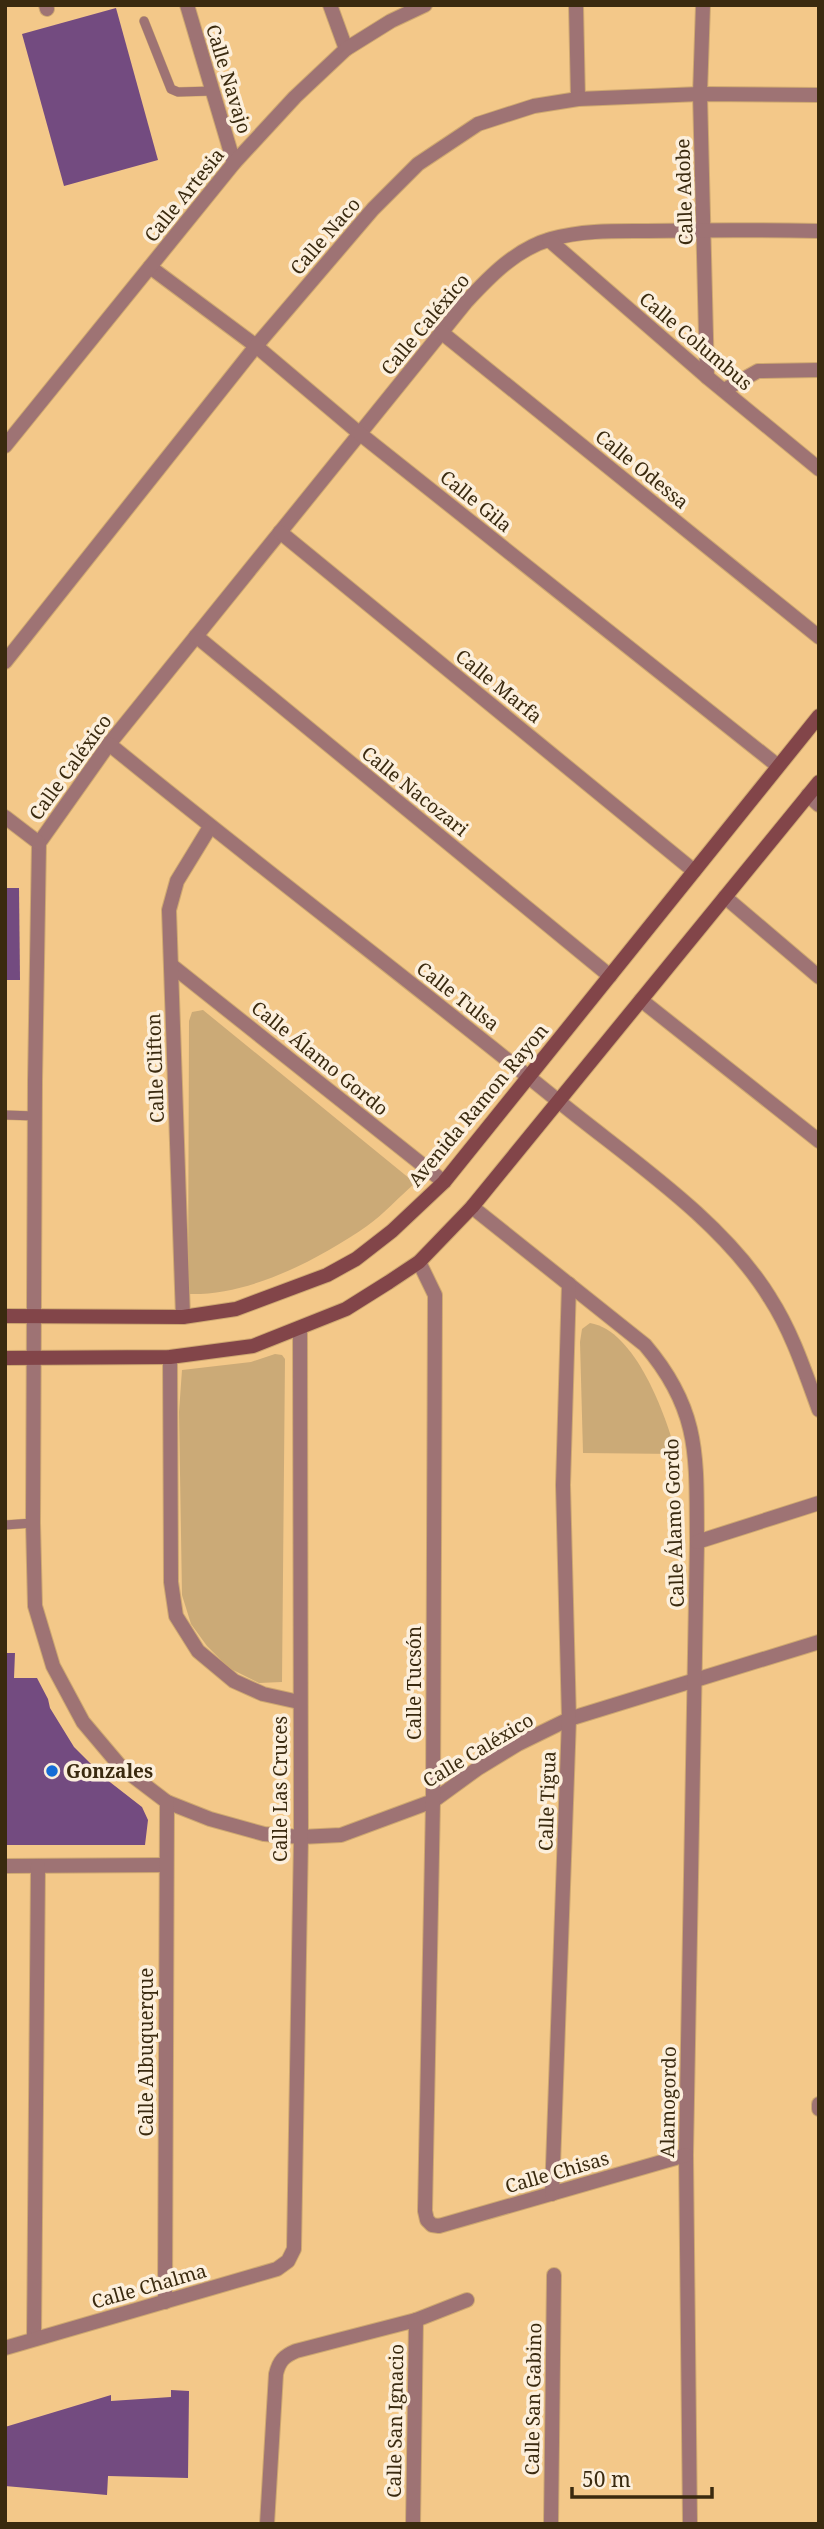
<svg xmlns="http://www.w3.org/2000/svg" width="824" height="2529" font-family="'Noto Serif',serif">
<rect width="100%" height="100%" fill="#f3c889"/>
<g fill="#cbaa77">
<path d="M203,1010L415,1183C399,1197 384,1214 367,1226C318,1260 249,1296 188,1294L189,1021L192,1012Z"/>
<path d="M590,1323C635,1330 666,1415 676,1454L583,1453L580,1342L582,1329Z"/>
<polygon points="275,1354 282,1355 285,1359 282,1682 259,1683 229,1668 207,1646 191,1624 182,1595 179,1412 182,1370 251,1362"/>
</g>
<g fill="#734b80">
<polygon points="116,8 158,160 64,186 22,34"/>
<polygon points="5,888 19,888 20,980 5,980"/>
<polygon points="5,1653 15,1653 14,1678 37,1678 48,1699 50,1708 74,1747 106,1779 142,1807 148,1820 145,1845 5,1845"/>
<polygon points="171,2390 189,2391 188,2478 108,2476 107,2495 5,2486 5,2427 111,2395 111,2401 171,2397"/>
</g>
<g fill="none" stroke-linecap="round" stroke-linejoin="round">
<defs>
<g id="lane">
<polyline points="144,21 171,89 178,92 213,91"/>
<polyline points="5,1115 35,1116"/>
<polyline points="5,1525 33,1523"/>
</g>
<g id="street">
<polyline points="46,5 47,9"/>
<polyline points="187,5 234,163"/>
<polyline points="330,5 346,49"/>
<polyline points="576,5 578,99"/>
<polyline points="703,5 700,94 707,377"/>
<path d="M819,231C761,230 704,230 647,231C615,231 583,230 551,239C516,249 490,276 466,302L109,744L39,843L35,1081L33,1523L35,1606L53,1666L83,1722L121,1767L167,1802L210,1819L264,1834L301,1837L341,1835L433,1801L477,1769L518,1744L569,1719L819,1642"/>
<polyline points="549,240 707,377 819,469"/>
<polyline points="150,267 256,346 359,433 778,766"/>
<polyline points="441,332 819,637"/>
<polyline points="724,390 758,371 819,370"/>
<polyline points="5,446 234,163 295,97 346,49 391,21 425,5"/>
<polyline points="280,532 694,871"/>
<polyline points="196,636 610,976"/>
<polyline points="5,662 256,346 373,209 418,164 478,124 534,106 578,99 700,94 819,95"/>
<path d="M109,744C258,866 412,982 562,1104C631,1160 723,1221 770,1298C792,1332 805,1372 819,1410"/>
<polyline points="808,795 819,805"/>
<polyline points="5,817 39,843"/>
<polyline points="725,897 819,977"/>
<polyline points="171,965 444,1182"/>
<polyline points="641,1000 819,1141"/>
<path d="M472,1207L645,1345C702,1412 696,1460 697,1542L686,2155L690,2524"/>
<polyline points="419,1262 435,1295 433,1801 425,2211 427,2220 432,2225 439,2226 686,2155"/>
<polyline points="183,1317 169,910 177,881 210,827"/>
<polyline points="170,1357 171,1582 176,1616 198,1651 234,1681 263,1694 299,1702"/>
<polyline points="697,1542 819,1503"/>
<polyline points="5,1866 166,1865"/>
<polyline points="819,2104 819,2109"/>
<polyline points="552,2194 569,1719 563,1485 569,1284"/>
<polyline points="165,2302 167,1802"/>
<polyline points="34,2339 38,1866"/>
<polyline points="5,2348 277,2269 288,2261 294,2249 301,1837 300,1328"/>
<path d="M267,2524L276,2374C279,2361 284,2356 296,2351L416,2320L467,2300"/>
<polyline points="413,2524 416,2320"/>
<polyline points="551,2524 554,2275"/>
</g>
<g id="secondary">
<polyline points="5,1316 183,1317 236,1309 327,1275 356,1259 392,1231 444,1182 819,716"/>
<polyline points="5,1358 170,1357 253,1346 346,1309 389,1282 419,1262 472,1207 819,782"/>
</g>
</defs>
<use href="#lane" stroke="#cea871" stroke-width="10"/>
<use href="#street" stroke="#cea871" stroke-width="16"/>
<use href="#secondary" stroke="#cea871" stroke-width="16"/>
<use href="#lane" stroke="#9e7374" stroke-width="9"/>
<use href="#street" stroke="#9e7374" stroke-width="14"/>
<use href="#secondary" stroke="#824549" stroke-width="14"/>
</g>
<circle fill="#156bd5" stroke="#fcefdc" stroke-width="2.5" cx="52" cy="1771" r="7"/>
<g text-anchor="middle" stroke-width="7" stroke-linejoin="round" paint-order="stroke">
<g font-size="19" fill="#3a2a0f" stroke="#fcefdc">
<text transform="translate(229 79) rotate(73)" y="7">Calle Navajo</text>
<text transform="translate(684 192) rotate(-92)" y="7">Calle Adobe</text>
<text transform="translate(184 195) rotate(-51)" y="7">Calle Artesia</text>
<text transform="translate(325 236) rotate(-49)" y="7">Calle Naco</text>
<text transform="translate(425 324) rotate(-50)" y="7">Calle Caléxico</text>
<text transform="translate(696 341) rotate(40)" y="7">Calle Columbus</text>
<text transform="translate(642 469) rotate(39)" y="7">Calle Odessa</text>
<text transform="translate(476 501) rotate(39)" y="7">Calle Gila</text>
<text transform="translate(499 686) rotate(39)" y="7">Calle Marfa</text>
<text transform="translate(70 767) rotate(-54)" y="7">Calle Caléxico</text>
<text transform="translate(415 791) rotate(39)" y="7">Calle Nacozari</text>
<text transform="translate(458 996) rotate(38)" y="7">Calle Tulsa</text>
<text transform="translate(320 1058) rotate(39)" y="7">Calle Álamo Gordo</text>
<text transform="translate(155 1068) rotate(-92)" y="7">Calle Clifton</text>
<text transform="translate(478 1105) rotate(-50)" y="7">Avenida Ramon Rayon</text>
<text transform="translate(674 1523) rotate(-92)" y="7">Calle Álamo Gordo</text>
<text transform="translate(414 1683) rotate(-90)" y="7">Calle Tucsón</text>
<text transform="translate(478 1750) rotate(-31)" y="7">Calle Caléxico</text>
<text transform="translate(280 1789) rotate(-90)" y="7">Calle Las Cruces</text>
<text transform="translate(547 1801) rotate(-88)" y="7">Calle Tigua</text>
<text transform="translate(146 2052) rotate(-90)" y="7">Calle Albuquerque</text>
<text transform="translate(668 2102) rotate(-89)" y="7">Alamogordo</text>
<text transform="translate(557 2172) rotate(-16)" y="7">Calle Chisas</text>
<text transform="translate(149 2286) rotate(-16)" y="7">Calle Chalma</text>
<text transform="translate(533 2399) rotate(-89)" y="7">Calle San Gabino</text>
<text transform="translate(395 2421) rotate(-89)" y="7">Calle San Ignacio</text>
</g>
<g font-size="19" font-weight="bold" fill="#3a2a0f" stroke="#fcefdc" text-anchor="start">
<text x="66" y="1778">Gonzales</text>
</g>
</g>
<rect width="824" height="2529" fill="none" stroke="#3a2a0f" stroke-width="14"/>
<path d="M572 2487v10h140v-10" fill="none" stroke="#3a2a0f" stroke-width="3.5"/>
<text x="582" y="2487" font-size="21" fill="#3a2a0f" stroke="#fcefdc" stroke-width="5" paint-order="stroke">50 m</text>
</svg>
